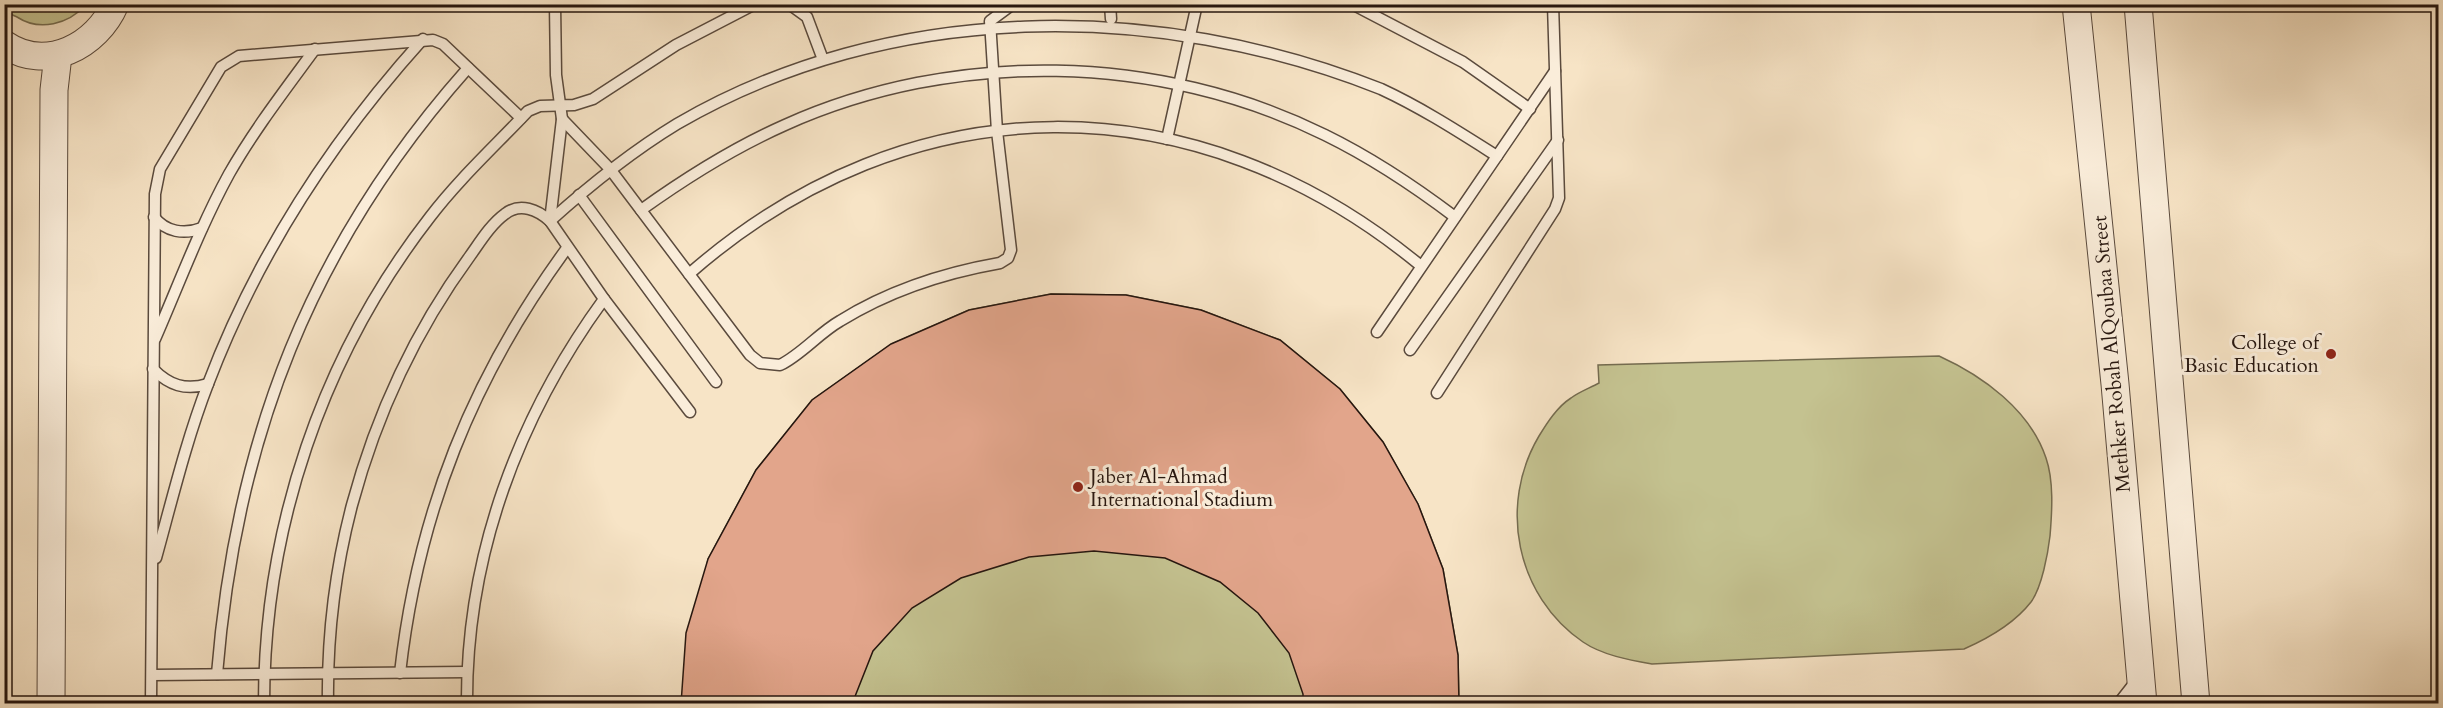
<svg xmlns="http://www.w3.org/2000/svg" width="2443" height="708" font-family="Cardo,serif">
<rect width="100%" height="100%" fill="#f7e4c6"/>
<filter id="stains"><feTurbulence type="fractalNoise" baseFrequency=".00333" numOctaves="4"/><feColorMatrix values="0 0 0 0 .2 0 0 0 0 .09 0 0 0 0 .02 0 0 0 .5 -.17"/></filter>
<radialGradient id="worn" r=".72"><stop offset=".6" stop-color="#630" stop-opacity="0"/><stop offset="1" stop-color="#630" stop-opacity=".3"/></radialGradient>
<g fill="#c4c290" stroke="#756c50" stroke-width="1.5">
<path d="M4,5L5,4L86,5C68,24 40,32 17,17C10,14 5,12 4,5Z"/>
<polygon points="1051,294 1126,295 1201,310 1280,340 1340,389 1383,442 1418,504 1443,569 1458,655 1459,703 681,704 708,559 756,470 812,400 892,344 969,310"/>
<path d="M1939,356C1983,376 2030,410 2046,458C2054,481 2052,512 2050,536C2048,553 2042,587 2031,602C2014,624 1989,638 1964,649L1652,664C1629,660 1602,655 1583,642C1516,596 1498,505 1539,436C1547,423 1557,407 1571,398C1579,392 1590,388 1599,383L1598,365Z"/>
</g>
<polygon fill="#e2a58b" stroke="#26160f" stroke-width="1.5" points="1051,294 1126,295 1201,310 1280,340 1340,389 1383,442 1418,504 1443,569 1458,655 1459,704 1303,704 1303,694 1289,653 1258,613 1220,582 1165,558 1094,551 1029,557 961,578 912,608 873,651 852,704 681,704 686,633 708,559 756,470 812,400 891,344 969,310"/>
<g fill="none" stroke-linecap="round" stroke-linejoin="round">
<defs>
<g id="service">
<polyline points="789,4 807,17 822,57"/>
<polyline points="1110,4 1111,19"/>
<polyline points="1352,4 1463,62 1530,109"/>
<polyline points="1504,4 1526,4"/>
<path d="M562,119L610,169L750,355L760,363L780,365C801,355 819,333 840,321C890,290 943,273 1000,263L1008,258L1011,250L997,131L990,21L1013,4"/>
<polyline points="1167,139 1197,4"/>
<polyline points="579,195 716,382"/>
<path d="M641,210C687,177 733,148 785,125C954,49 1160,53 1325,135C1372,158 1414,186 1455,217"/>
<path d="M154,217C166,232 184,235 202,228"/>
<path d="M550,221C590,185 631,152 677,124C890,0 1157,0 1381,89C1422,108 1459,132 1497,156"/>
<polyline points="550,221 562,119 556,75 555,4"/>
<path d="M689,274C910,80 1195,79 1421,266"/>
<polyline points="1377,332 1555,71"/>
<path d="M155,339C179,284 200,227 229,174C254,130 285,90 315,49"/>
<polyline points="1410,350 1558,140"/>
<path d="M153,369C169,385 185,391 208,384"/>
<polyline points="1437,393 1555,209 1559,198 1553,4"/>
<path d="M156,558C172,500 186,441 208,384C257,255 331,141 423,39"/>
<path d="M400,673C418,513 472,378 567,248"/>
<path d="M217,674C236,438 310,246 468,68"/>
<polyline points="152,675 467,672"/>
<polyline points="151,704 155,194 160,169 221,67 239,56 433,40 443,44 521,118"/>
<path d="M264,704C264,528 322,356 430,217C459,179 495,146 528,111L540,106L574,105L593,99L676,45L755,4"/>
<path d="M328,704C327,637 335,570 352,505C376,416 415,331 470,256C480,242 491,224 505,214C520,202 538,210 550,221L604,299L690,412"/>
<path d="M467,704C466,556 518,417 604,299"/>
<polyline points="2118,704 2136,681"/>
</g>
<g id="tertiary">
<polyline points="2076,4 2115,384 2143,704"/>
<polyline points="2138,4 2196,704"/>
<path d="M4,44C46,73 97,46 115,4"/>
<polyline points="51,704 54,90 58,55"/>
</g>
</defs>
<use href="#service" stroke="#5a4a3d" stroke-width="13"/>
<use href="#tertiary" stroke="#5a4a3d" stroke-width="29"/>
<use href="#service" stroke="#faedda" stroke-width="10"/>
<use href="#tertiary" stroke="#faedda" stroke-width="27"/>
</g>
<g fill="#8f2418" stroke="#faedda" stroke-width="2">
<circle cx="2331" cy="354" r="6"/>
<circle cx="1078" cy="487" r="6"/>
</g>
<g text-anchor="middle" stroke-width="6" stroke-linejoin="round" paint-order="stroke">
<g font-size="20" fill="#26160f" stroke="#faedda" text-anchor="end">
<text x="2319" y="349">College of<tspan x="2319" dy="23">Basic Education</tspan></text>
<text x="1090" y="483" text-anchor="start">Jaber Al-Ahmad<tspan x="1090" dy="23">International Stadium</tspan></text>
</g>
<g font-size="20" fill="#26160f" stroke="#faedda">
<text transform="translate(2111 354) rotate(-95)" y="7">Methker Robah AlQoubaa Street</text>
</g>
</g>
<rect width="2443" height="708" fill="none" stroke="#f7e4c6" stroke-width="24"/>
<rect x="6" y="6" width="2431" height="696" fill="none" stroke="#26160f" stroke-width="3"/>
<rect x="12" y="12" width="2419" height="684" fill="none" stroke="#26160f" stroke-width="1.5"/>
<rect width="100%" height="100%" filter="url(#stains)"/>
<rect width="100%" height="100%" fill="url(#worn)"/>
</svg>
